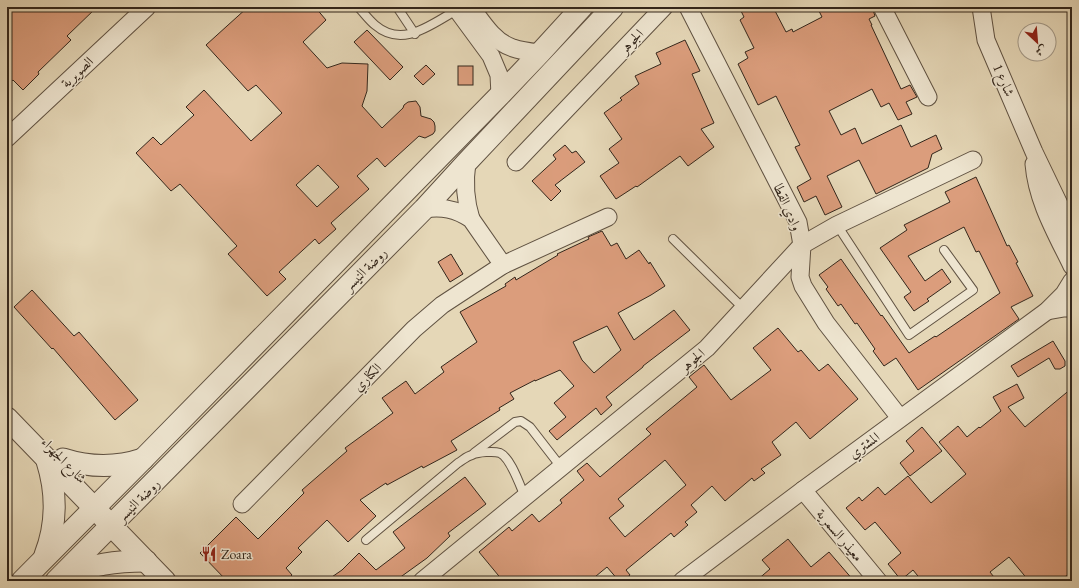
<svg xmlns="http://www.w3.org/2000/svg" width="1079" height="588" font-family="'EB Garamond',Amiri,serif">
<rect width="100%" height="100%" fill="#e5d7b7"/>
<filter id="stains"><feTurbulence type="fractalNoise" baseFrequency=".005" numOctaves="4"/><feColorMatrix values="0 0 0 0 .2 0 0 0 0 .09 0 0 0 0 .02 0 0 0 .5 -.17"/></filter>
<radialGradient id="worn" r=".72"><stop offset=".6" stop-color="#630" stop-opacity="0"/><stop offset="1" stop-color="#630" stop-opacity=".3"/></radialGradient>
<g fill="#db9d7c" stroke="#33261b" fill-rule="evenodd">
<polygon points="7,7 97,7 67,36 71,40 38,72 39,74 23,90 13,80 7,85"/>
<path d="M248,7H315L326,20L303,42L327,68L342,63L368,64L367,91L362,106L382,128L403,108L404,105L408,102L416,101L420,107L421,116L431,119L434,122L435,126V131L433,134L425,138L419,136L385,167L377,158L357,176L369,189L331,223L336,229L319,244L315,239L279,272L286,279L267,296L228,254L237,246L180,184L171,191L136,153L153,137L161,145L194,115L186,107L204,90L251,141L282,113L256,85L248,91L206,45ZM318,165L339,187L317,207L296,185Z"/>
<polygon points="739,7 773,7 786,32 792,29 793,32 822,17 817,7 872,7 875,16 869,19 872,25 871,25 901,89 910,85 917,97 906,102 912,114 898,120 889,103 881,107 872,89 829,111 841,135 855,128 862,144 901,125 911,147 936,135 942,149 932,154 928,168 876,194 859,160 827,176 842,207 825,215 816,196 804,202 797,187 811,179 795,147 800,145 776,96 758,105 738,64 748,58 745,52 754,48 740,20 744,17"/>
<polygon points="367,30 403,67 390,80 354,42"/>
<polygon points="685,40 700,71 692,74 714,123 701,129 714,147 688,166 680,156 637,187 636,186 616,199 600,176 619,163 609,149 622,139 604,113 622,100 620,98 639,84 635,76 661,64 656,53"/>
<polygon points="426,65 435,74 423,85 414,76"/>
<rect x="458" y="66" width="15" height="19"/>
<polygon points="565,145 572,153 576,151 585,162 555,185 561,191 551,201 532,181 556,159 553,155"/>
<polygon points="976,177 1007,246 1009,245 1018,262 1016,263 1033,296 1011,307 1019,319 918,390 896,358 884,366 873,351 875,349 857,323 855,324 841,304 838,306 826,289 828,287 819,275 841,259 881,316 882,315 909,353 935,336 936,337 958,322 1000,293 979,251 976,252 964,227 908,256 925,281 942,269 951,282 927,299 929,301 914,311 904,297 911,292 880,248 907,230 904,225 950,202 945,192"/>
<path d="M602,231L611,246L617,243L626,259L639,250L649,264L650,262L665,286L651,295L618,313L634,340L674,310L690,330L643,366V367L606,397L612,405L601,415L596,408L557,440L549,431L566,417L554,403L574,386L560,370L535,381V380L510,393L514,399L499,408L500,410L451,441L457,450L423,468L422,466L387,485L386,483L360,500L376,516L348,542L327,520L298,548L302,552L286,568L292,575L286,581H227L200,553L236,517L258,539L304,493L302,490L347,451L345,448L393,413L382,398L406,381L415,394L444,372L441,367L477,342L460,312L506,286L505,284L515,277L516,280L558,255L557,254L589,239L588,237ZM607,326L621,350L594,373L582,360L573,342Z"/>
<polygon points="451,254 463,274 450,282 438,262"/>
<polygon points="32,290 74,336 79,332 138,400 115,420 53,348 52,349 14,307"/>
<path d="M778,328L798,352L801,350L819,371L828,364L858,399L810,439L796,422L772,442L781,455L761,469L765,473L754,481L752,478L725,501L712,486L691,505L697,512L685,522L688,525L674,537L671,533L626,570L630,575L623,581H619L607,567L590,581H503L479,552L509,527L512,531L532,514L539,522L562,503L560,500L584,480L577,471L587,463L600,477L651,434L646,429L697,387L689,377L704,365L731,400L771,370L753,348ZM665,460L686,485L625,537L609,518L624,506L618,499Z"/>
<polygon points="1053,341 1065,361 1065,366 1060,369 1055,369 1049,358 1018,377 1011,366"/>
<polygon points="1017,384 1024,398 1008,407 1025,427 1072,388 1072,571 1060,581 1029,581 1009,557 990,572 997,581 922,581 913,570 901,580 888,564 901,553 875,522 865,530 846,508 859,497 862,501 878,487 885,495 908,476 931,503 966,474 939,442 958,426 967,437 979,427 980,428 1001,411 993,397"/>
<polygon points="922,427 942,451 910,476 900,463 914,451 906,441"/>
<polygon points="465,477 486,504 448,533 450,536 427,558 395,581 326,581 342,570 359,553 376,570 405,548 393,532"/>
<polygon points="788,539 811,567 829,552 854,581 756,581 770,569 762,560"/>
</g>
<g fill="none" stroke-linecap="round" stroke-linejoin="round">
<defs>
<g id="service">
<path d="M358,7C364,13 369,20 375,25C403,49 431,24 457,10"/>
<polyline points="397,7 415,34"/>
<polyline points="837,225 909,335 973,290 944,250"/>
<polyline points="673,239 743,308"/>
<polyline points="474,453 515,422 521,421 530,427 561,467"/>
<path d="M366,540L458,463C463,460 467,456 472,455C478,452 494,451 500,453C511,458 520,486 525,497"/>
</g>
<g id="minor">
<polyline points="455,7 491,56 499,75 500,95"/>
<path d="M471,7C482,22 494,42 513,48C521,51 531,52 540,53"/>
<polyline points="688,7 798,222 802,245 800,277 803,286 826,323 900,418"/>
<polyline points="882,7 928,97"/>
<polyline points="981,7 986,40 1034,152 1072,231"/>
<polyline points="7,138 147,7"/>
<path d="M467,162C464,182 465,200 471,219"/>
<polyline points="516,162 664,7"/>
<path d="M1034,164C1037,201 1056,233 1072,266"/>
<path d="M424,209C442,206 456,209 471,219L503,265"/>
<polyline points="1047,311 1064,308 1072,308"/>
<polyline points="803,490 878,581"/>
<polyline points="242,504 414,329 442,305 503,265 608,217"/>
<polyline points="422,581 707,348 802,245 837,225 973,160"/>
<polyline points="682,581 803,490 1047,311 1064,294 1072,281"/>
</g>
<g id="tertiary">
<polyline points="7,418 165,581"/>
<path d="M63,459C91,468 116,468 143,459"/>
<path d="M45,555C57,524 57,493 47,461"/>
<path d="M65,577C90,564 117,561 146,561"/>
<polyline points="22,581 144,458 500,95 540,53 582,7"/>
<polyline points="56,581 424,209 467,162 613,7"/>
</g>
</defs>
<use href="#service" stroke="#605242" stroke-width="10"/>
<use href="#minor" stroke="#605242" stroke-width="19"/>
<use href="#tertiary" stroke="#605242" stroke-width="23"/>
<use href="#service" stroke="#eee5d0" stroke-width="8"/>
<use href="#minor" stroke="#eee5d0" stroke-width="17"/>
<use href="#tertiary" stroke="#eee5d0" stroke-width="21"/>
</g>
<defs>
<symbol id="restaurant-bare" viewBox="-9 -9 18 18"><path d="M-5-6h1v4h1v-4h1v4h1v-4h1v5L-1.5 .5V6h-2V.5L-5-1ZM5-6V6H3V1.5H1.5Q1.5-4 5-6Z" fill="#8f2418" stroke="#eee5d0" stroke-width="2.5" paint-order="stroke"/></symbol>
</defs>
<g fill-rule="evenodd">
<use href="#restaurant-bare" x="198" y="543" width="22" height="22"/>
</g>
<g text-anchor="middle" stroke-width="3" stroke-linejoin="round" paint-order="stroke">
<g font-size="14" fill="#33261b" stroke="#eee5d0">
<text transform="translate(631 41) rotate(-46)" y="5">الجوهر</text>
<text transform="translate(77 72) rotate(-43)" y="5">الصويرية</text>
<text transform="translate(1004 80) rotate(67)" y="5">شارع 1</text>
<text transform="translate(788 207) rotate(66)" y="5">وادي القطا</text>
<text transform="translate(365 269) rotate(-45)" y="5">روضة النيسر</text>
<text transform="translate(692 360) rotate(-40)" y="5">الجوهر</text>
<text transform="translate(367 377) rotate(-45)" y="5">الكناري</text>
<text transform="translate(864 445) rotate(-36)" y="5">المشتري</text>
<text transform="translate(64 460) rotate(46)" y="5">شارع الجهراء</text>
<text transform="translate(138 500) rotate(-45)" y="5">روضة النيسر</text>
<text transform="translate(840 535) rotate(50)" y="5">معيذر السمرية</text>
</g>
<g font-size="14" fill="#33261b" stroke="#eee5d0" text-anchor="start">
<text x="221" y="559">Zoara</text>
</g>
</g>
<rect width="1079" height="588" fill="none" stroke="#e5d7b7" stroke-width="24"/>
<rect x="8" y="8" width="1063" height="572" fill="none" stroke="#33261b" stroke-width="2"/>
<rect x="12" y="12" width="1055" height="564" fill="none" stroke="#33261b"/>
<g transform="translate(1037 42) rotate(154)"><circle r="19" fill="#eee5d0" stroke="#a39988"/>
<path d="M0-3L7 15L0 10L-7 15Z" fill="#8f2418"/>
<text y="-6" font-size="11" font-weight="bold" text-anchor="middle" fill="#33261b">ش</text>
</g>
<rect width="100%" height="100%" filter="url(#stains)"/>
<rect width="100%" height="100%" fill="url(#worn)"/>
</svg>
